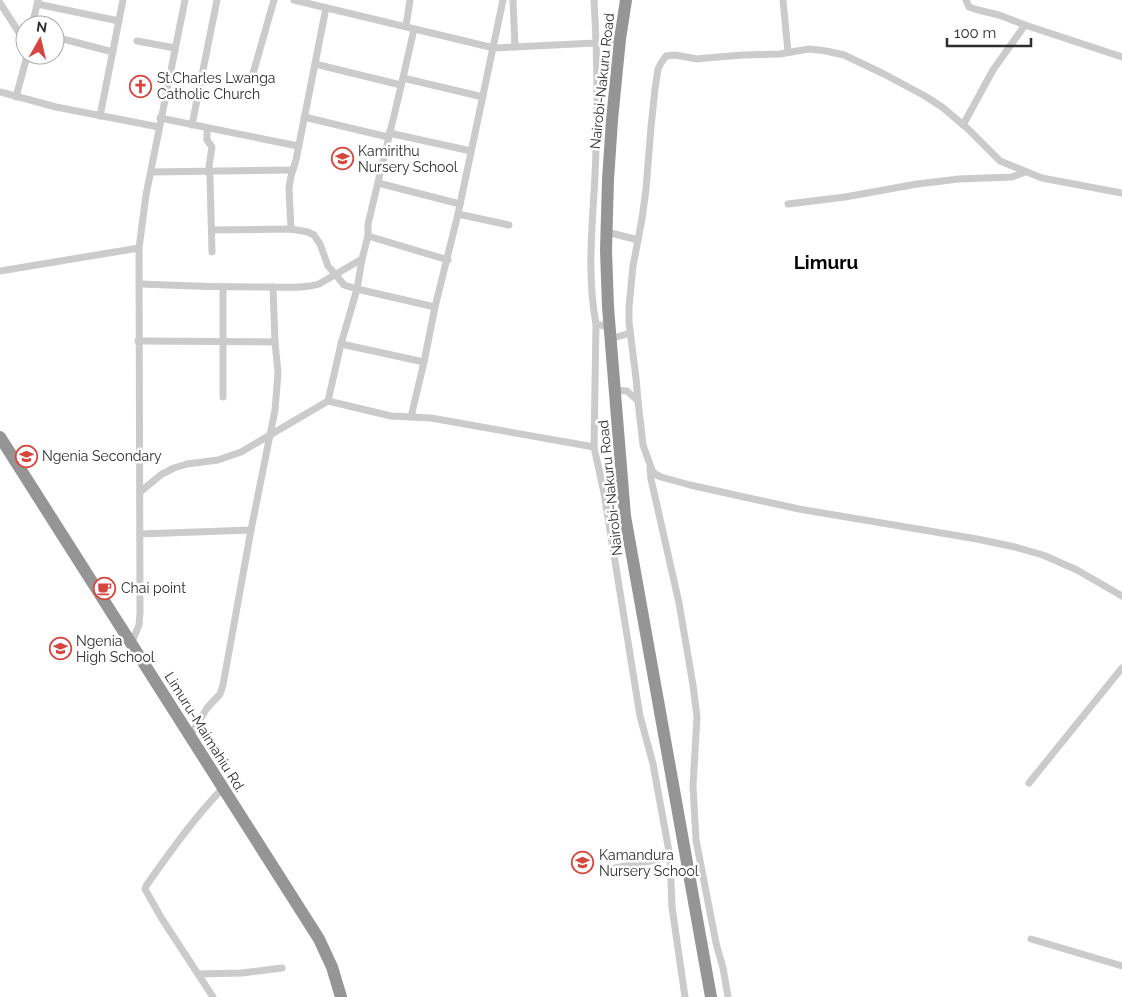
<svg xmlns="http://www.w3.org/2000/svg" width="1122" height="997" font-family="Raleway,sans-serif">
<rect width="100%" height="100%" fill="#fff"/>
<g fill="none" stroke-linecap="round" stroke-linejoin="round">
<g stroke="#cbcbcb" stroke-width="7">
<polyline points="294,0 494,48 596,43 620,39"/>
<polyline points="513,0 515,47"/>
<path d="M594,0C597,50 598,99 596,149C595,207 585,266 596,324L609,327"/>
<polyline points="783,0 788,52"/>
<polyline points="0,3 25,42"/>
<polyline points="37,4 119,21"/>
<polyline points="32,25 38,1"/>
<polyline points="1025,25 1122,57"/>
<polyline points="406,26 410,0"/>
<polyline points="55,37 113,52"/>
<polyline points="137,41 175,48"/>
<polyline points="315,64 401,85"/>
<polyline points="252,77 274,0"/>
<polyline points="403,78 483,97"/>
<polyline points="0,92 56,107 159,127"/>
<polyline points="16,97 26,60 26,55"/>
<polyline points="100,116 123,0"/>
<polyline points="304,117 388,137"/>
<polyline points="160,118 298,146"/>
<polyline points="192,125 217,0"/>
<polyline points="963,125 993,70 1025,25 999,15 978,10 969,7 966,0"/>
<polyline points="207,129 207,140 212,147 209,166 210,178 212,252"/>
<polyline points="389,133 471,151"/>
<polyline points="151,172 293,170"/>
<polyline points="378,183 460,204"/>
<polyline points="788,204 845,197 917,184 959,179 1012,177 1025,172"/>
<polyline points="458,214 509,225"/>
<polyline points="291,229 289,188 291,176 296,160 326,8"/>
<polyline points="212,230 291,229 308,232 314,235 320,244 328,266 336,275 344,285 357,289 435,307"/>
<polyline points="607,232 638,240"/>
<polyline points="368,236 448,260"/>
<polyline points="0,271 139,248"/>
<path d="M140,284C182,286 223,287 265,287C283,287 302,289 319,284L362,259"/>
<polyline points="223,287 223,397"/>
<polyline points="273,287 275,342"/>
<polyline points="596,324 594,447 604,493 640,716 653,764 670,857 672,907 685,997"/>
<polyline points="610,339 630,333"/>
<polyline points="138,341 275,342 278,373 275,410 251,530 223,685 220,694 207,708 190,736"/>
<polyline points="341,344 424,362"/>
<polyline points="615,390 627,391 638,401 643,445 652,470 655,474 661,477 690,485 799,509 977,539 1015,547 1043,555 1077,570 1122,596"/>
<polyline points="328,401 341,344 357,289 362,259 368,236 368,224 403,78 414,29"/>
<polyline points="638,401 636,378 629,322 629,307 633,266 642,219 646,189 651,127 655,89 658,69 661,63 666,56 675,55 697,59 706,58 743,55 780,54 809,49 826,51 844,55 884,74 925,96 942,107 967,128 1000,161 1042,178 1122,193"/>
<polyline points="411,417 424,362 435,307 458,214 503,0"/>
<polyline points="650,468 651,479 679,603 693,685 697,717 693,786 696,840 716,943 723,968 728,997"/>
<polyline points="140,492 162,474 174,468 187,464 218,460 241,452 328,401 391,416 431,418 594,447"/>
<polyline points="140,534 251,530"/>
<polyline points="131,644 139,625 140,613 139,248 146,195 185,0"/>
<polyline points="1029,783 1122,668"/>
<polyline points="615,868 670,857"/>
<polyline points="1031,939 1122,966"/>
<polyline points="198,974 242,973 282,968"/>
<path d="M213,997L162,919L145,889L146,886C170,852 194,818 223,788"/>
</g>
<g stroke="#959595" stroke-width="12">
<polyline points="626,0 620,39 612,120 608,180 606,250 608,307 625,516 711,997"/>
<polyline points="0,437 319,939 332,967 341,997"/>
</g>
</g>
<defs>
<symbol id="church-ring" viewBox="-11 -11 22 22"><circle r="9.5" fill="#fff" stroke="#d6463f" stroke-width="1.5"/><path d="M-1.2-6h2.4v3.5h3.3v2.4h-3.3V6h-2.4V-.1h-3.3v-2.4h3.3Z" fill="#d6463f"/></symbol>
<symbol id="school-ring" viewBox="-11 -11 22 22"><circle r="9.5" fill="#fff" stroke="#d6463f" stroke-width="1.5"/><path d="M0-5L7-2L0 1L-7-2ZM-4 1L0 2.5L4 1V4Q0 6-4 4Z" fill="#d6463f"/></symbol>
<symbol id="cafe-ring" viewBox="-11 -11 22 22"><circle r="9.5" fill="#fff" stroke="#d6463f" stroke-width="1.5"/><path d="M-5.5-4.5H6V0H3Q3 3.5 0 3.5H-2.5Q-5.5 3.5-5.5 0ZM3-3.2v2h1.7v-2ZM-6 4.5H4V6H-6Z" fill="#d6463f"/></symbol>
</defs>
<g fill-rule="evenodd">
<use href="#church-ring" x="128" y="74" width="25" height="25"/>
<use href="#school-ring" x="330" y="146" width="25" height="25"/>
<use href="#school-ring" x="14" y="444" width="25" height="25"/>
<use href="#cafe-ring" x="92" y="576" width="25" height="25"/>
<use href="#school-ring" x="48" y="636" width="25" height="25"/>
<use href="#school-ring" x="570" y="850" width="25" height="25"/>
</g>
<g text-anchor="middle" stroke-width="5" stroke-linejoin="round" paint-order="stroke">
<g font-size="14" fill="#2e2e2e" stroke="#fff" text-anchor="start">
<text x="157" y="83">St.Charles Lwanga<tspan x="157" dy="16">Catholic Church</tspan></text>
<text x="358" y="156">Kamirithu<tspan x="358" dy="16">Nursery School</tspan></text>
<text x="42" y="461">Ngenia Secondary</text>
<text x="121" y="593">Chai point</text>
<text x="76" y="646">Ngenia<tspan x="76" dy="16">High School</tspan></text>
<text x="599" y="860">Kamandura<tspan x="599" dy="16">Nursery School</tspan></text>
</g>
<g font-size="14" fill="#2e2e2e" stroke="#fff">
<text transform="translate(602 81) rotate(-84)" y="5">Nairobi-Nakuru Road</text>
<text transform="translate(610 488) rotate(-96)" y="5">Nairobi-Nakuru Road</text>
<text transform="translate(205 732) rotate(58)" y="5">Limuru-Maimahiu Rd.</text>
</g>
<g font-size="19" font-weight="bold" fill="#000" stroke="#fff">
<text x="826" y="269">Limuru</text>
</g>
</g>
<g transform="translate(40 40) rotate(8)"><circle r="24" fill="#ffffff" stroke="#ababab"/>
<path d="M0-4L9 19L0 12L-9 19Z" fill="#d6463f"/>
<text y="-8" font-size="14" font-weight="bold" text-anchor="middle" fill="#2e2e2e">N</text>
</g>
<path d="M947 38v8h84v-8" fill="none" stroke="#2e2e2e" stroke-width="2.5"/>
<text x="954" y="38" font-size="15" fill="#2e2e2e" stroke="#ffffff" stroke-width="4" paint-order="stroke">100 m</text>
</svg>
